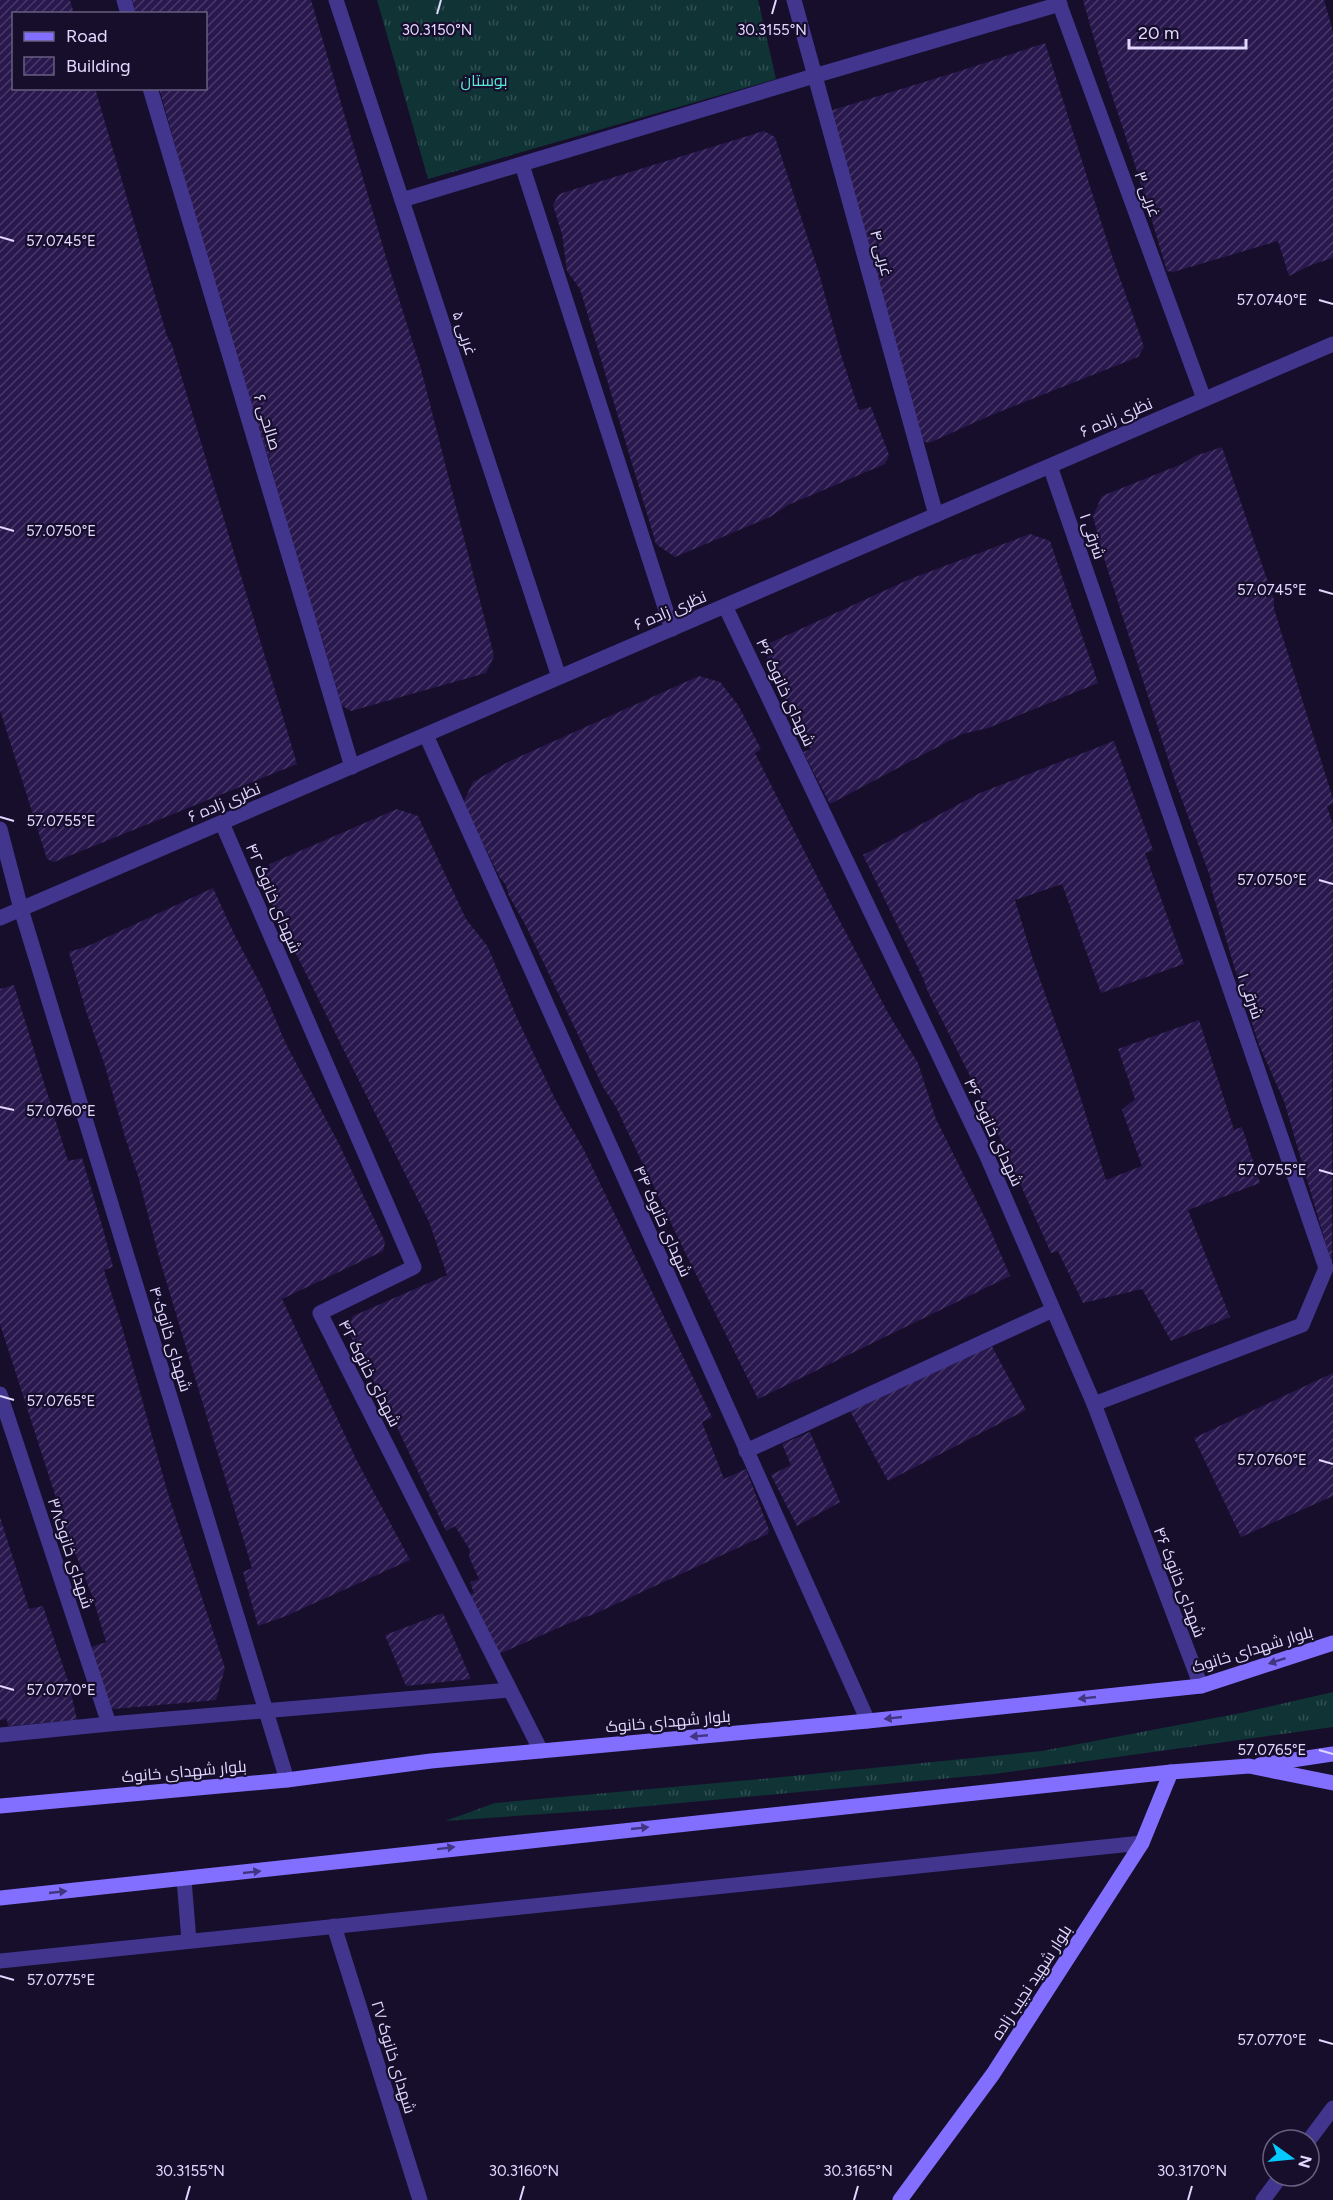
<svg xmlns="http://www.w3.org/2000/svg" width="1333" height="2200" font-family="Figtree,Cairo,sans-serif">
<defs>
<pattern id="grass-tufts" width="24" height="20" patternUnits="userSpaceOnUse" patternTransform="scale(1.5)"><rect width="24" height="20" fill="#103336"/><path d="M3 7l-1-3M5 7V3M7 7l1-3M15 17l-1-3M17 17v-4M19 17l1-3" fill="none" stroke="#325054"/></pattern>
<pattern id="building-hatch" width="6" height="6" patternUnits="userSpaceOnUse" patternTransform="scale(1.5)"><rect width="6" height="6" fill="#29184e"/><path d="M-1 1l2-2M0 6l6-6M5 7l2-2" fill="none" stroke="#483969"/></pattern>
</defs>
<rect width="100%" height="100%" fill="#160e2b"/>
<g fill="url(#grass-tufts)">
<polygon points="377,0 758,0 776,79 428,179"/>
<polygon points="1333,1692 1333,1727 994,1774 616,1809 445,1821 495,1803 772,1778 1042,1751 1241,1713"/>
</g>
<g fill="url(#building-hatch)">
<polygon points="0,0 70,0 74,14 14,14 14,88 95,88 167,336 172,345 297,764 54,862 47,859 0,710"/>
<polygon points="132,0 311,0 388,264 421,369 494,656 486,673 351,711 341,705 321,635 315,624 270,463 239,369 225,312 204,249 159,88 206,88 206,14 136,14"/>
<polygon points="1083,0 1324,0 1333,32 1333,258 1311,265 1289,276 1278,241 1173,272 1167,271 1136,168 1099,56"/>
<polygon points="1045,43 1110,250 1144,347 1138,357 989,416 929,443 916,439 823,113 960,71"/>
<polygon points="764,131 775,137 819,273 841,355 859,410 871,407 889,455 885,464 788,505 770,517 675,557 656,544 580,289 567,271 562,234 553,205 559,194"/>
<polygon points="1222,447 1274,600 1274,609 1333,799 1333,804 1327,806 1333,825 1332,1265 1284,1101 1259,1045 1241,990 1210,884 1211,879 1175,781 1103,555 1093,516 1102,496 1182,464 1195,456"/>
<polygon points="1030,534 1050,541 1098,683 988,728 962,734 830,804 803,752 811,749 793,718 786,700 766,663 770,643 910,579"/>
<polygon points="699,676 720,682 738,705 761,749 755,753 833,908 888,1013 918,1063 936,1119 987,1222 1010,1276 758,1399 680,1242 616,1107 603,1087 527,928 508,894 506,885 500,878 463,803 473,782 510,761"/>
<polygon points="1114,741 1153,850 1145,853 1184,964 1101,993 1062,884 1015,900 1032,957 1071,1067 1106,1180 1142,1166 1122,1110 1135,1099 1118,1049 1199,1020 1234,1130 1242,1127 1260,1183 1188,1210 1230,1317 1171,1341 1142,1289 1083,1303 1058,1251 1051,1253 990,1116 928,992 923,978 863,855 980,793"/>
<polygon points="397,809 418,816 466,919 488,947 517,1018 555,1099 584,1150 712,1417 702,1422 724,1479 746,1469 769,1530 768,1534 592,1615 581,1618 490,1658 465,1596 474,1593 470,1582 479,1579 469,1557 470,1550 455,1526 446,1531 396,1425 347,1329 353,1316 447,1275 430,1224 262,885 270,864"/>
<polygon points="213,888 235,936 262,987 285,1042 339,1144 385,1242 383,1251 282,1299 356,1459 410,1560 286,1616 258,1626 243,1572 252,1568 159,1257 138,1176 125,1137 104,1063 86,1011 69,952 88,946"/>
<polygon points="14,985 68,1161 82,1158 103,1229 113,1267 104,1270 122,1327 168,1494 225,1668 216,1700 114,1709 101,1703 83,1650 106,1642 93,1598 67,1532 0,1324 0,989"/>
<polygon points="988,1339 1026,1410 888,1481 850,1411"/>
<polygon points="1333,1373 1333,1496 1241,1537 1194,1438"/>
<polygon points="810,1432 840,1502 797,1526 771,1475 791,1465 782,1444"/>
<polygon points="0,1517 29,1609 43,1606 69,1684 77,1720 8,1726 7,1719 0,1720"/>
<polygon points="443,1613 471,1679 406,1686 385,1635"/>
</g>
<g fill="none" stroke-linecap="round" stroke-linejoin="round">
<g stroke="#42358e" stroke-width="15">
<polyline points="124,0 128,14"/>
<polyline points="336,0 559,677"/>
<polyline points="794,0 936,515"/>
<polyline points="1058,0 1204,399"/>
<polyline points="150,88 352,767"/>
<polyline points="522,165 672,629"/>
<polyline points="402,200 814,76 1060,4"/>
<polyline points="1050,466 1326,1268 1302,1325 1094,1404"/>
<polyline points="725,606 986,1154 1094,1404 1201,1686"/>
<polyline points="426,735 868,1721"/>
<polyline points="222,823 414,1267 320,1313 541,1751"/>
<polyline points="0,829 21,909 287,1780"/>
<polyline points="0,918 1333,344"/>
<polyline points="0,1394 109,1724"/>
<polyline points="746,1451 1053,1310"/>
<polyline points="0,1735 109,1724 510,1690"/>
<polyline points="184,1879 189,1941"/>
<polyline points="334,1926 420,2200"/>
<polyline points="0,1961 1142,1843"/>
<polyline points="1309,2140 1333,2108"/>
<polyline points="1263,2200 1281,2176"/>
</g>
<g stroke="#836fff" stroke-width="15">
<polyline points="1260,1765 1333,1754"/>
<polyline points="0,1806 287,1780 431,1761 868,1721 1201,1686 1333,1643"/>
<polyline points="0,1898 1171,1772 1249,1766 1333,1783"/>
<polyline points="900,2200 993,2074 1142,1843 1171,1772"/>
</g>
</g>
<defs><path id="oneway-solid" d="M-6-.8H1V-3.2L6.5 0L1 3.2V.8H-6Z" transform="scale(1.5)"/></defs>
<g fill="#423580">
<use href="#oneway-solid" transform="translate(1277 1661) rotate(162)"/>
<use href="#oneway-solid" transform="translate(1087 1698) rotate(174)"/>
<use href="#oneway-solid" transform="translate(893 1718) rotate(174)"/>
<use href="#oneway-solid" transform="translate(699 1736) rotate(175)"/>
<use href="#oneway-solid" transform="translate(640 1828) rotate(-6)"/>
<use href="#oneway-solid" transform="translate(446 1848) rotate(-7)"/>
<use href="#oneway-solid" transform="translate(252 1872) rotate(-6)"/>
<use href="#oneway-solid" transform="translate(58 1892) rotate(-6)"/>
</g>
<path fill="none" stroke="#e1d8ff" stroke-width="2" d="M437,14L441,0M772,14L776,0M0,237L14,241M1319,300L1333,304M0,527L14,531M1319,590L1333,594M0,817L14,821M1319,880L1333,884M0,1107L14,1110M1319,1170L1333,1174M0,1396L14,1400M1319,1460L1333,1464M0,1686L14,1690M1319,1750L1333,1754M0,1976L14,1980M1319,2040L1333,2044M186,2200L190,2186M520,2200L524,2186M854,2200L858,2186M1188,2200L1192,2186"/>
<g text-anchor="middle" stroke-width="4.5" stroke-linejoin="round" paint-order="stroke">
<g font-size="16" fill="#58ebd7" stroke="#160e2b">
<text x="484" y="86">بوستان</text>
</g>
<g font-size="16" fill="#e1d8ff" stroke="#160e2b">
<text transform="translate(1148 194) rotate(70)" y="6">۳ غربی</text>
<text transform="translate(882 253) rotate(75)" y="6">۴ غربی</text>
<text transform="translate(465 333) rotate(72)" y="6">۵ غربی</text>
<text transform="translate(1116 417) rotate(-23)" y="6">نظری زاده ۶</text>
<text transform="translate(268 422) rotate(73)" y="6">۶ صالحی</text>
<text transform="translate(1093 536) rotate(71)" y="6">شرقی ۱</text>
<text transform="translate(670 610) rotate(-23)" y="6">نظری زاده ۶</text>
<text transform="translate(786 692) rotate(65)" y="6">۴۶ شهدای خانوک</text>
<text transform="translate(224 802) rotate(-23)" y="6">نظری زاده ۶</text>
<text transform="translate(274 898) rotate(67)" y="6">شهدای خانوک ۴۲</text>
<text transform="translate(1251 996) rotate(71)" y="6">شرقی ۱</text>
<text transform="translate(994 1132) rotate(65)" y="6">۴۶ شهدای خانوک</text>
<text transform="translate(663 1221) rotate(66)" y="6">۴۴ شهدای خانوک</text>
<text transform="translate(171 1339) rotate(73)" y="6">شهدای خانوک۴۰</text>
<text transform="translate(370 1373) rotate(63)" y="6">شهدای خانوک ۴۲</text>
<text transform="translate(71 1553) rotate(72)" y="6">شهدای خانوک۳۸</text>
<text transform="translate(1180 1582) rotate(69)" y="6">۴۶ شهدای خانوک</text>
<text transform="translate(1252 1649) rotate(-17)" y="6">بلوار شهدای خانوک</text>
<text transform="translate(668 1721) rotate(-5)" y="6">بلوار شهدای خانوک</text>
<text transform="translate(184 1771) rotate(-5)" y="6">بلوار شهدای خانوک</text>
<text transform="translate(1031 1982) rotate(-57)" y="6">بلوار شهید نجیب زاده</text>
<text transform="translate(394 2057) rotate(73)" y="6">شهدای خانوک ۲۷</text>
</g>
</g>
<g font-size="15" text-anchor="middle" fill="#e1d8ff" stroke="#160e2b" stroke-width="4.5" stroke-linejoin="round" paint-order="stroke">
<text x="437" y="35">30.3150°N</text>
<text x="772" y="35">30.3155°N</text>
<text x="61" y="246">57.0745°E</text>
<text x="1272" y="305">57.0740°E</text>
<text x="61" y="536">57.0750°E</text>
<text x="1272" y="595">57.0745°E</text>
<text x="61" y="826">57.0755°E</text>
<text x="1272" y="885">57.0750°E</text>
<text x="61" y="1116">57.0760°E</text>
<text x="1272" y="1175">57.0755°E</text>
<text x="61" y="1406">57.0765°E</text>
<text x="1272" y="1465">57.0760°E</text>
<text x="61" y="1695">57.0770°E</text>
<text x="1272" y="1755">57.0765°E</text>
<text x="61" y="1985">57.0775°E</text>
<text x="1272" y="2045">57.0770°E</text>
<text x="190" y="2176">30.3155°N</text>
<text x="524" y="2176">30.3160°N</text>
<text x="858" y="2176">30.3165°N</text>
<text x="1192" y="2176">30.3170°N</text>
</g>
<rect x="12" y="12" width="195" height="78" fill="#160e2b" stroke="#675f80" stroke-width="1.5"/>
<rect x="24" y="32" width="30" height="9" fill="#836fff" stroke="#675f80" stroke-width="1.5"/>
<text x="66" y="42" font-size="18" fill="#e1d8ff">Road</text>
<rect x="24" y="57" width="30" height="18" fill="url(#building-hatch)" stroke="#675f80" stroke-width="1.5"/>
<text x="66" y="72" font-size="18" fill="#e1d8ff">Building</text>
<g transform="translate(1291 2158) rotate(105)"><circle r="28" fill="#160e2b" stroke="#675f80" stroke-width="1.5"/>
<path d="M0-4.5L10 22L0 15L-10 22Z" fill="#04caff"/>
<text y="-9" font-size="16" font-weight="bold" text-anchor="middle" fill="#e1d8ff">N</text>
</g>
<path d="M1129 39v9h117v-9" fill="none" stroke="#e1d8ff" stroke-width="3"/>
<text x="1138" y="39" font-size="18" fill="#e1d8ff" stroke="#160e2b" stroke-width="4.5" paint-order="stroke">20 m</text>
</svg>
